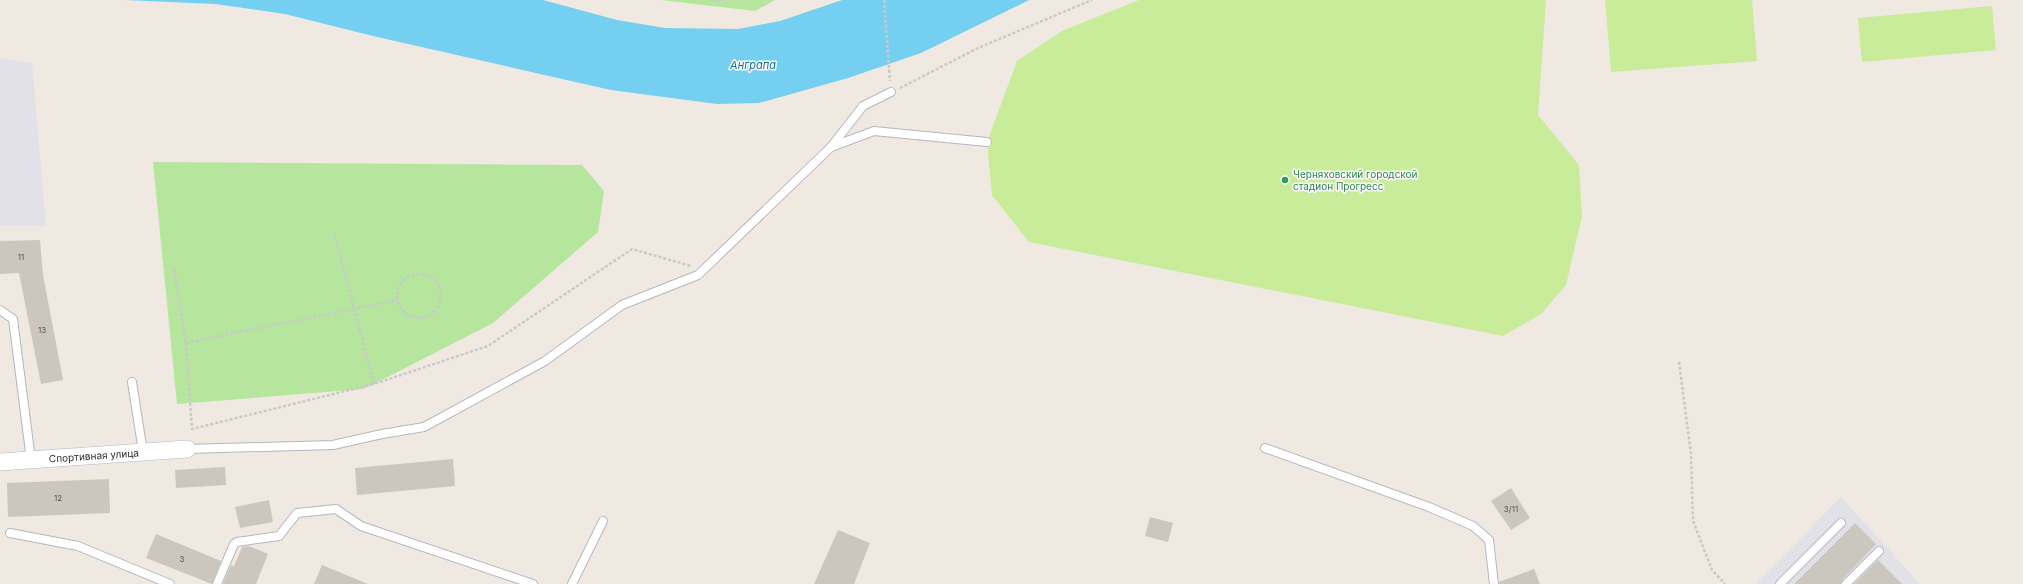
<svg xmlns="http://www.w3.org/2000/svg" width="2023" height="584" font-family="Inter,sans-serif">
<rect width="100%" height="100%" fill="#efe9e1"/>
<g fill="#e3e1e8">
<polygon points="0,58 32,63 46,226 0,226"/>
<polygon points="1841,497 1920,584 1756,584"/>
</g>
<g fill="#b6e59e">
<polygon points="661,0 775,0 755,11"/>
<polygon points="153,162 582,165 604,191 598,232 493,323 374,384 363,389 177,404"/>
</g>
<g fill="#c9ec9a">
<polygon points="1139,0 1546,0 1538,115 1579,165 1582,216 1566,285 1541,314 1503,336 1029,242 992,195 987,142 1017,61 1062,31"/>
<polygon points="1605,0 1752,0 1757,61 1611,72"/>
<polygon points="1992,6 1996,50 1862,62 1858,18"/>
</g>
<polygon fill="#75cff0" points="125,0 543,0 617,20 665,28 738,29 780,21 842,0 1029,0 921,53 848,78 759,103 717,104 611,90 373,36 285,14 215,4"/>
<g fill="#cbc7bf">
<polygon points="40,240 43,275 63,380 41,384 19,273 0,274 0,241"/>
<polygon points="453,459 455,486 357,495 355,468"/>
<polygon points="225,467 226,485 176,488 175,470"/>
<polygon points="109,479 110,513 8,517 7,483"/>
<polygon points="1511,488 1530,518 1511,530 1491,501"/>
<polygon points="269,500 273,522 240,528 235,507"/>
<polygon points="1150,517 1173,523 1168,542 1145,536"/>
<polygon points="1855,523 1876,544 1842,580 1841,584 1794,584"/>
<polygon points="838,530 870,543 854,584 814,584"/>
<polygon points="156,534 221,561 212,584 146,558"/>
<polygon points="249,546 268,554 256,584 223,584 231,565 234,566 242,547"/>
<polygon points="1878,560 1902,584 1854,584"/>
<polygon points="322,565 368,584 314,584"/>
<polygon points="1534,569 1540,584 1499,584 1499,582"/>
</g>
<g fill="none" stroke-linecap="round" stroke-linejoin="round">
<defs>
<g id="service">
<polyline points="831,147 874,131 987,142"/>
<polyline points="0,310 13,319 31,460"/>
<polyline points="132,382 143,452"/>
<polyline points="1265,448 1429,507 1473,526 1489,540 1494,584"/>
<polyline points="187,449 333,445 382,434 424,427 545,361 622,305 698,275 831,147 863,106 891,92"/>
<polyline points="10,533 78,546 170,584"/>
<polyline points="217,584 234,544 237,542 279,536 297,513 336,509 361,526 533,584"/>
<polyline points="572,584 603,521"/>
<polyline points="1780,584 1841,523"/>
<polyline points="1846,584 1879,551"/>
</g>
<g id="minor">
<path id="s1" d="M0,462L187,449"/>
</g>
</defs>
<use href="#service" stroke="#b4b7c1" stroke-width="10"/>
<use href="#minor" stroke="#b4b7c1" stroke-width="18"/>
<g stroke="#c9c9c9" stroke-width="2.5" stroke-dasharray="3 2" stroke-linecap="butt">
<polyline points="713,0 726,0"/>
<polyline points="884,0 890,81"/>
<polyline points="900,88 978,48 1092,0"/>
<polyline points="335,236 374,384"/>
<polyline points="174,269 186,343 192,429 374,384 488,346 632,249 691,266"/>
<circle cx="419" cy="296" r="22"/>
<polyline points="186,343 398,300"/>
<polyline points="1679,362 1691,454 1693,521 1712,570 1725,584"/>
</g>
<use href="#service" stroke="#fff" stroke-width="8"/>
<use href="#minor" stroke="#fff" stroke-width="17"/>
</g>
<circle fill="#2e9e5b" stroke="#fff" stroke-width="1.5" cx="1285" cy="180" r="4"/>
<g text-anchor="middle" stroke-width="3" stroke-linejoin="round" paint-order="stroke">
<g font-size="8" fill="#555452">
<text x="21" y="260">11</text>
<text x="42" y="333">13</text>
<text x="58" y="501">12</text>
<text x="1511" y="512">3/11</text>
<text x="182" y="562">3</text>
</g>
<g font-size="10" fill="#27864d" stroke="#fff" text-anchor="start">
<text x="1293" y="178">Черняховский городской<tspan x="1293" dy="12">стадион Прогресс</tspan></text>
</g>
<g font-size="10" fill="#2e2e2e" stroke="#fff">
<text dy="4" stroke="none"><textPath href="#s1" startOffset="94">Спортивная улица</textPath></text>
</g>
<g font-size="11" font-style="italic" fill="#0d6fa3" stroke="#fff">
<text x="753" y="69">Анграпа</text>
</g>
</g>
</svg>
